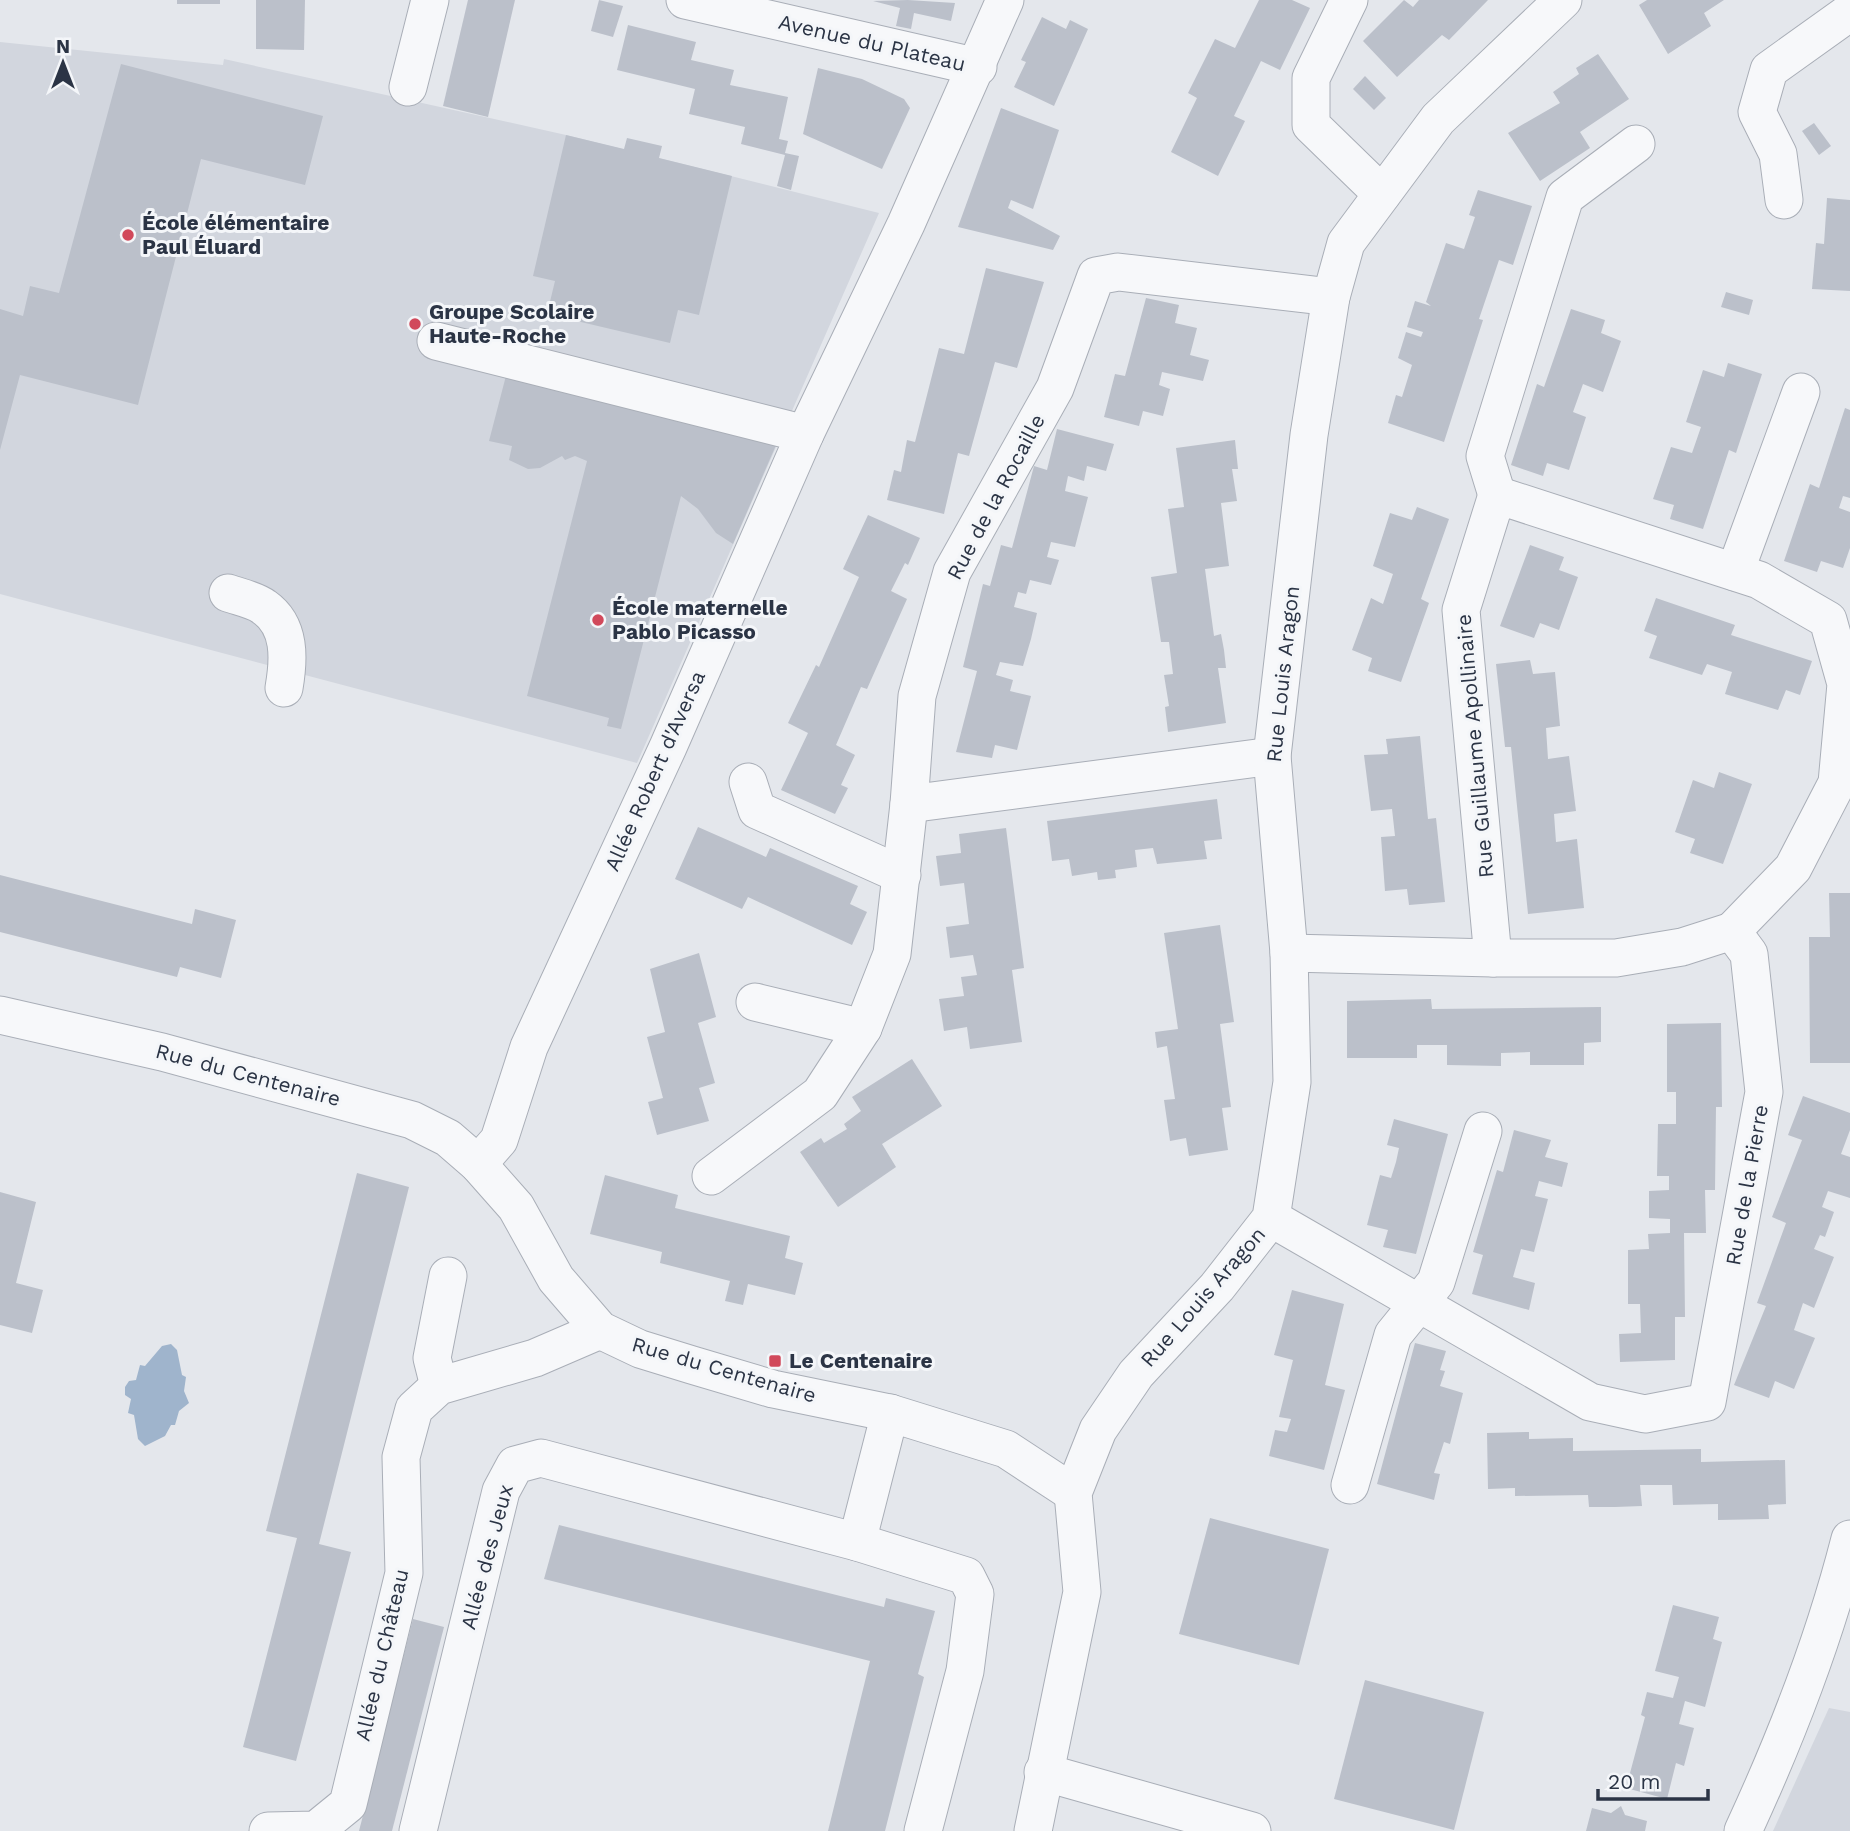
<svg xmlns="http://www.w3.org/2000/svg" width="1850" height="1831" font-family="'Work Sans',sans-serif">
<rect width="100%" height="100%" fill="#e4e7ec"/>
<g fill="#d2d6de">
<polygon points="0,42 223,65 224,59 566,135 879,213 637,763 0,594"/>
<polygon points="1829,1708 1850,1712 1850,1831 1773,1831"/>
</g>
<polygon fill="#9fb4cc" points="171,1344 177,1350 182,1375 186,1377 184,1391 189,1403 179,1411 175,1425 171,1425 165,1436 145,1446 138,1439 134,1415 128,1413 131,1399 125,1395 125,1387 129,1381 136,1380 140,1365 145,1366 162,1346"/>
<g fill="#bbc0ca">
<rect x="177" y="0" width="43" height="4"/>
<polygon points="256,0 305,0 304,50 256,49"/>
<polygon points="468,0 515,0 488,117 443,106"/>
<polygon points="599,0 623,6 613,37 591,31"/>
<polygon points="908,0 955,3 951,21 914,13 911,29 896,26 900,8 873,1"/>
<polygon points="1259,0 1292,0 1310,8 1280,70 1261,61 1234,116 1245,121 1218,176 1171,152 1197,98 1188,93 1215,39 1235,48"/>
<polygon points="1404,0 1413,7 1419,0 1488,0 1449,40 1442,35 1397,77 1363,41"/>
<polygon points="1647,0 1724,0 1704,13 1711,26 1668,54 1639,5"/>
<polygon points="1042,17 1066,29 1070,20 1088,29 1054,106 1014,87 1026,62 1021,60"/>
<polygon points="628,25 696,42 691,60 734,70 730,85 788,97 779,139 788,141 785,153 799,156 791,190 777,186 785,155 741,144 745,127 689,114 695,89 617,70"/>
<polygon points="1598,54 1629,99 1580,132 1590,148 1540,181 1508,133 1560,103 1553,92 1579,74 1576,68"/>
<polygon points="121,64 323,116 305,185 201,159 138,405 20,375 0,450 0,309 23,316 30,286 59,293"/>
<polygon points="818,68 862,79 904,99 910,108 882,169 803,134"/>
<polygon points="1365,76 1386,98 1374,110 1353,89"/>
<polygon points="1001,108 1059,130 1033,209 1011,200 1008,208 1060,236 1053,250 958,227"/>
<polygon points="1814,123 1831,146 1819,155 1802,131"/>
<polygon points="566,135 624,149 627,138 662,146 659,158 732,176 699,315 678,310 670,343 547,314 555,281 533,276"/>
<polygon points="1478,190 1532,206 1513,265 1499,260 1479,319 1483,320 1444,442 1388,423 1396,395 1402,397 1412,365 1398,358 1406,332 1421,337 1423,332 1407,327 1415,301 1431,306 1426,302 1446,243 1464,249 1475,217 1469,215"/>
<polygon points="1827,198 1850,200 1850,291 1812,289 1816,243 1824,244"/>
<polygon points="986,268 1044,282 1017,368 995,362 969,456 958,453 944,514 887,500 894,470 901,472 907,440 915,442 939,348 964,354"/>
<polygon points="1726,292 1753,300 1749,315 1721,307"/>
<polygon points="1146,298 1179,305 1175,323 1197,328 1190,355 1209,360 1203,381 1162,372 1159,385 1170,389 1163,416 1143,411 1139,426 1104,417 1115,374 1125,376"/>
<polygon points="1571,309 1605,320 1601,333 1621,341 1603,392 1583,384 1573,412 1586,417 1569,470 1547,463 1543,476 1511,465 1537,384 1544,387"/>
<polygon points="1728,363 1762,374 1736,453 1729,450 1703,529 1670,519 1674,505 1653,499 1671,447 1692,453 1701,427 1686,422 1703,370 1724,377"/>
<polygon points="508,368 780,436 733,544 716,533 698,509 681,496 621,729 607,726 609,718 527,696 587,461 575,456 565,460 562,456 540,468 528,469 509,460 512,446 489,441"/>
<polygon points="1845,408 1850,410 1850,498 1843,496 1839,508 1850,512 1850,548 1843,568 1821,561 1817,572 1784,561 1810,484 1819,488"/>
<polygon points="1057,429 1114,444 1106,471 1087,466 1084,481 1068,476 1065,491 1088,497 1075,547 1051,542 1047,557 1059,560 1051,585 1030,580 1026,594 1018,592 1014,607 1037,613 1031,639 1023,666 1000,662 996,675 1013,680 1010,691 1031,696 1017,750 995,745 992,758 956,752 977,671 963,667 983,584 990,586 1001,545 1012,548 1034,466 1047,470"/>
<polygon points="1235,440 1238,469 1232,469 1237,501 1221,503 1229,566 1205,569 1214,636 1221,634 1224,650 1226,668 1218,668 1226,723 1168,732 1165,707 1169,706 1164,675 1173,674 1169,642 1161,642 1151,577 1177,573 1168,509 1184,507 1176,448"/>
<polygon points="1417,507 1449,519 1421,599 1429,603 1401,682 1368,671 1372,658 1352,650 1371,598 1383,604 1393,574 1373,566 1390,513 1412,520"/>
<polygon points="868,515 920,538 908,565 905,563 891,591 907,599 867,689 861,687 836,745 855,755 841,785 848,788 835,814 781,790 808,733 788,723 816,665 819,667 859,577 843,569"/>
<polygon points="1530,545 1564,557 1559,570 1578,577 1559,630 1540,623 1534,638 1500,626"/>
<polygon points="1656,598 1735,625 1731,635 1812,661 1800,695 1786,690 1778,710 1725,694 1732,672 1707,664 1702,675 1649,658 1657,636 1644,631"/>
<polygon points="1530,660 1533,674 1555,672 1560,726 1546,728 1548,759 1569,756 1576,811 1554,814 1556,842 1577,839 1584,908 1528,914 1511,747 1505,747 1496,664"/>
<polygon points="1420,736 1428,819 1436,818 1445,902 1409,905 1407,889 1385,891 1381,837 1395,836 1392,809 1371,811 1364,755 1388,754 1386,739"/>
<polygon points="1719,772 1752,784 1723,864 1690,853 1695,839 1675,832 1693,780 1714,788"/>
<polygon points="1217,799 1222,839 1204,841 1207,859 1157,864 1153,848 1135,850 1137,867 1115,870 1116,878 1098,880 1097,872 1072,876 1069,859 1052,861 1047,821"/>
<polygon points="698,827 766,857 770,848 858,886 850,904 867,912 852,945 748,897 742,909 675,879"/>
<polygon points="1006,828 1024,968 1012,970 1022,1042 970,1049 967,1027 944,1031 939,999 964,996 961,977 977,975 973,955 950,958 949,950 946,927 969,924 964,883 940,886 936,856 961,853 959,834"/>
<polygon points="0,875 192,924 195,909 236,920 221,978 180,967 177,977 0,932"/>
<polygon points="1829,893 1850,893 1850,1063 1810,1063 1809,937 1830,937"/>
<polygon points="1220,925 1234,1022 1220,1024 1231,1107 1222,1108 1228,1150 1189,1156 1186,1138 1170,1141 1164,1100 1175,1099 1167,1046 1157,1048 1155,1032 1178,1029 1164,933"/>
<polygon points="699,953 716,1017 698,1023 715,1083 699,1088 709,1121 657,1135 648,1102 663,1098 647,1037 665,1032 650,969"/>
<polygon points="1431,999 1432,1009 1601,1007 1601,1042 1584,1043 1584,1065 1530,1065 1530,1052 1501,1053 1501,1066 1447,1065 1447,1045 1417,1045 1417,1058 1347,1058 1347,1001"/>
<polygon points="1721,1023 1722,1107 1716,1107 1715,1190 1705,1190 1706,1233 1684,1233 1685,1317 1675,1317 1675,1360 1620,1362 1619,1334 1641,1333 1640,1304 1628,1304 1628,1250 1649,1249 1648,1234 1670,1233 1670,1219 1649,1218 1649,1191 1669,1190 1669,1176 1657,1176 1658,1124 1676,1124 1676,1092 1667,1092 1667,1024"/>
<polygon points="912,1059 942,1106 882,1144 896,1167 838,1207 800,1152 821,1138 824,1143 847,1129 844,1124 861,1111 852,1097"/>
<polygon points="1803,1096 1850,1113 1850,1130 1841,1154 1850,1157 1850,1198 1828,1191 1822,1207 1834,1212 1825,1237 1820,1235 1814,1249 1834,1257 1814,1308 1803,1303 1794,1330 1815,1338 1794,1389 1775,1381 1769,1398 1734,1385 1766,1306 1757,1303 1786,1223 1772,1217 1802,1140 1788,1135"/>
<polygon points="1394,1119 1448,1134 1416,1254 1383,1247 1388,1230 1367,1225 1380,1175 1391,1178 1396,1162 1399,1148 1387,1145"/>
<polygon points="1514,1130 1551,1140 1545,1157 1568,1163 1562,1187 1539,1181 1535,1196 1548,1199 1534,1252 1521,1249 1513,1277 1535,1283 1529,1310 1472,1294 1483,1255 1473,1252 1497,1170 1503,1172"/>
<polygon points="357,1173 409,1187 319,1544 351,1552 296,1761 243,1747 297,1538 266,1531"/>
<polygon points="605,1175 678,1195 675,1208 790,1236 785,1258 803,1263 795,1295 748,1284 743,1305 725,1301 730,1281 660,1263 662,1252 590,1234"/>
<polygon points="0,1192 36,1202 16,1283 43,1290 32,1333 0,1325"/>
<polygon points="1292,1290 1344,1304 1325,1385 1345,1390 1324,1470 1269,1456 1275,1430 1287,1432 1291,1419 1279,1417 1293,1360 1274,1355"/>
<polygon points="1415,1343 1446,1351 1440,1370 1445,1371 1440,1386 1463,1393 1450,1444 1444,1442 1434,1473 1440,1474 1434,1500 1377,1484"/>
<polygon points="1529,1432 1529,1439 1573,1438 1573,1451 1701,1449 1701,1462 1785,1460 1786,1504 1768,1505 1769,1519 1718,1520 1718,1504 1673,1505 1672,1485 1640,1485 1642,1506 1615,1507 1589,1507 1588,1495 1515,1496 1515,1488 1488,1489 1487,1433"/>
<polygon points="1210,1518 1329,1549 1299,1665 1179,1634"/>
<polygon points="559,1525 884,1607 886,1598 935,1611 918,1674 924,1677 885,1831 828,1831 870,1661 544,1579"/>
<polygon points="1673,1605 1719,1617 1713,1639 1722,1642 1705,1707 1685,1701 1679,1724 1694,1728 1684,1766 1676,1763 1667,1799 1626,1788 1645,1717 1641,1715 1647,1692 1673,1698 1679,1677 1655,1671"/>
<polygon points="413,1619 444,1627 392,1831 359,1831"/>
<polygon points="1365,1680 1484,1712 1454,1830 1334,1799"/>
<polygon points="1621,1806 1625,1815 1647,1821 1645,1831 1586,1831 1592,1808 1611,1813"/>
</g>
<g fill="none" stroke-linecap="round" stroke-linejoin="round">
<defs>
<g id="minor">
<polyline points="685,0 978,67"/>
<polyline points="1349,0 1311,78 1311,125 1382,194"/>
<polyline points="408,87 430,0"/>
<polyline points="1784,200 1778,154 1757,112 1769,70 1850,12"/>
<polyline points="436,341 805,434"/>
<polyline points="1497,495 1485,456 1565,197 1636,144"/>
<polyline points="1735,572 1801,392"/>
<path d="M228,593C239,597 255,600 264,607C291,626 289,659 284,688"/>
<polyline points="1272,756 909,804 917,696 952,572 1055,388 1096,276 1118,272 1331,297"/>
<polyline points="748,782 757,810 902,875"/>
<polyline points="1493,958 1461,610 1497,495 1759,580 1828,620 1846,684 1837,783 1793,868 1732,931"/>
<polyline points="755,1002 863,1028 892,954 909,804"/>
<polyline points="0,1015 162,1052 412,1120 448,1138 478,1164 516,1207 556,1279 600,1330 640,1349 692,1365 773,1389 890,1413 1006,1449 1073,1493"/>
<polyline points="478,1164 499,1140 529,1047 668,747 805,434 906,224 1005,0"/>
<polyline points="711,1176 820,1094 863,1028"/>
<polyline points="1271,1218 1590,1402 1645,1414 1707,1402 1764,1092 1749,954 1732,931 1682,947 1616,958 1493,958 1289,953"/>
<polyline points="439,1386 432,1358 448,1276"/>
<polyline points="1350,1485 1393,1335 1436,1282 1483,1131"/>
<polyline points="857,1542 966,1576 975,1594 965,1671 923,1831"/>
<polyline points="1043,1772 1252,1831"/>
<polyline points="268,1831 316,1830 348,1804 404,1573 401,1457 414,1409 439,1386 535,1358 600,1330"/>
<polyline points="418,1831 501,1491 515,1465 541,1458 857,1542 890,1413"/>
<polyline points="1033,1831 1082,1592 1073,1493 1098,1430 1136,1374 1217,1287 1271,1218 1292,1082 1289,953 1272,756 1309,435 1331,297 1346,243 1438,119 1563,0"/>
<path d="M1743,1831C1787,1736 1824,1641 1850,1539"/>
</g>
</defs>
<use href="#minor" stroke="#a9aeb7" stroke-width="39"/>
<use href="#minor" stroke="#f7f8fa" stroke-width="37"/>
</g>
<g fill="#d1495b" stroke="#f4f6f9" stroke-width="2.5">
<circle cx="128" cy="235" r="7"/>
<circle cx="415" cy="324" r="7"/>
<circle cx="598" cy="620" r="7"/>
<rect x="768" y="1354" width="14" height="14" rx="3.5"/>
</g>
<g text-anchor="middle" stroke-width="6" stroke-linejoin="round" paint-order="stroke">
<g font-size="21" fill="#2b3445" stroke="#f4f6f9">
<text transform="translate(872 43) rotate(13)" y="7">Avenue du Plateau</text>
<text transform="translate(996 497) rotate(-62)" y="7">Rue de la Rocaille</text>
<text transform="translate(1283 674) rotate(-84)" y="7">Rue Louis Aragon</text>
<text transform="translate(1475 746) rotate(-95)" y="7">Rue Guillaume Apollinaire</text>
<text transform="translate(655 771) rotate(-66)" y="7">Allée Robert d'Aversa</text>
<text transform="translate(248 1075) rotate(15)" y="7">Rue du Centenaire</text>
<text transform="translate(1747 1185) rotate(-80)" y="7">Rue de la Pierre</text>
<text transform="translate(1203 1297) rotate(-49)" y="7">Rue Louis Aragon</text>
<text transform="translate(724 1370) rotate(16)" y="7">Rue du Centenaire</text>
<text transform="translate(487 1557) rotate(-75)" y="7">Allée des Jeux</text>
<text transform="translate(382 1655) rotate(-77)" y="7">Allée du Château</text>
</g>
<g font-size="21" font-weight="bold" fill="#2b3445" stroke="#f4f6f9" text-anchor="start">
<text x="142" y="230">École élémentaire<tspan x="142" dy="24">Paul Éluard</tspan></text>
<text x="429" y="319">Groupe Scolaire<tspan x="429" dy="24">Haute-Roche</tspan></text>
<text x="612" y="615">École maternelle<tspan x="612" dy="24">Pablo Picasso</tspan></text>
<text x="789" y="1368">Le Centenaire</text>
</g>
</g>
<g transform="translate(63 63)" stroke="#f4f6f9" stroke-width="5" paint-order="stroke">
<path d="M0-5L12 26L0 18L-12 26Z" fill="#2b3445"/>
<text y="-10" font-size="19" font-weight="bold" text-anchor="middle" fill="#2b3445">N</text>
</g>
<path d="M1598 1789v10h110v-10" fill="none" stroke="#2b3445" stroke-width="3.5"/>
<text x="1608" y="1789" font-size="21" fill="#2b3445" stroke="#f4f6f9" stroke-width="5" paint-order="stroke">20 m</text>
</svg>
